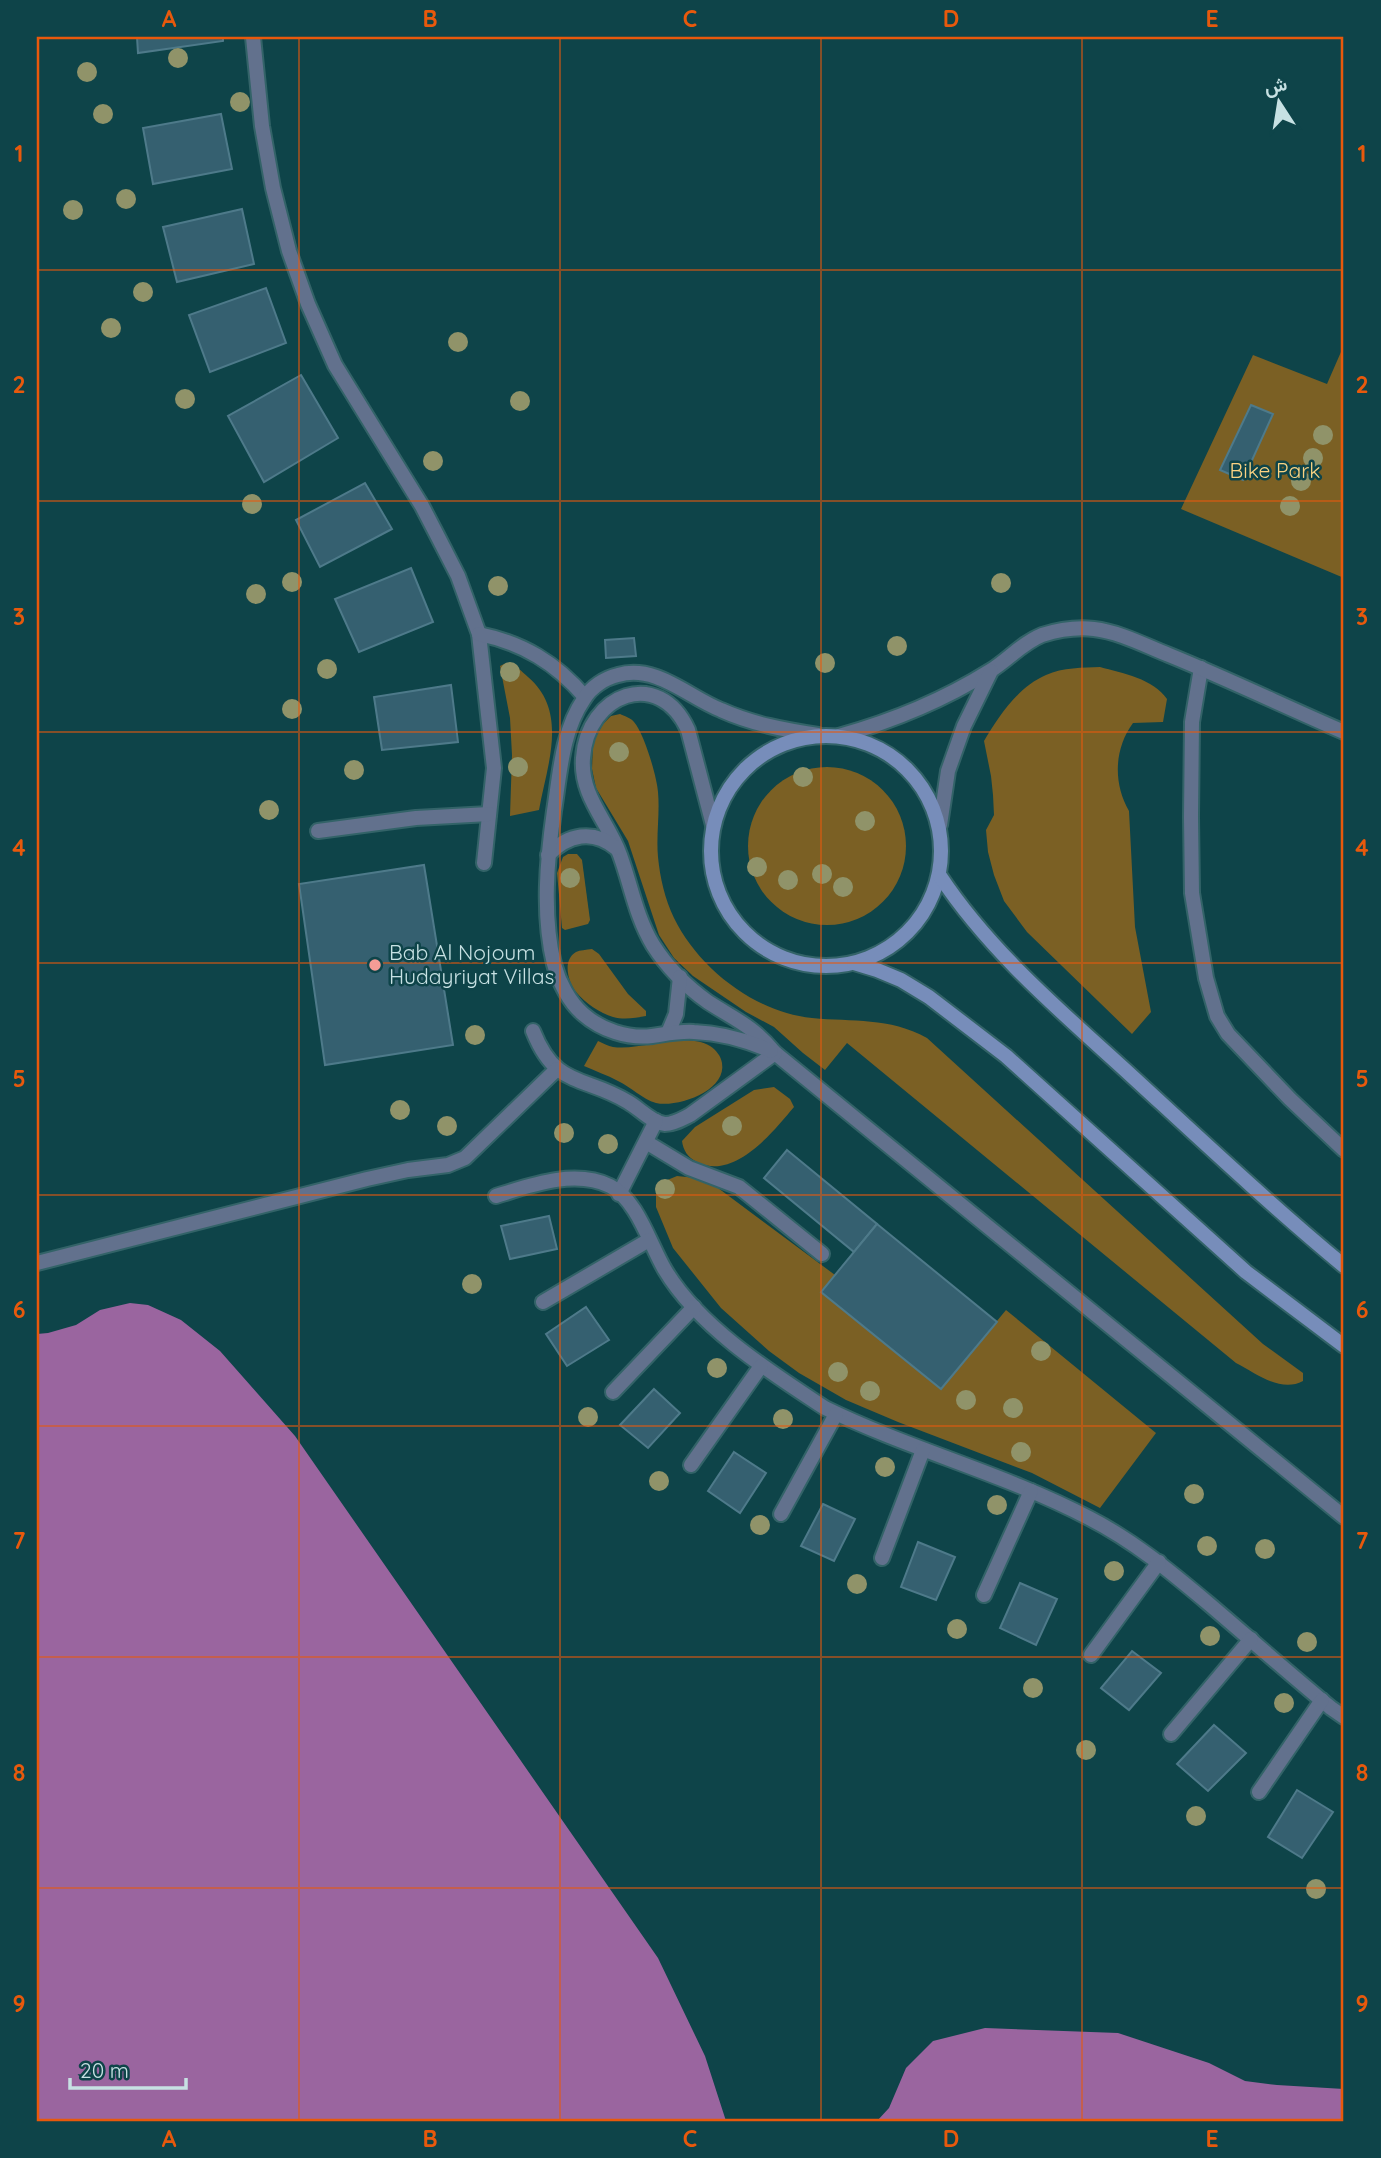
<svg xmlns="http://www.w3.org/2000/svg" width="1381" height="2158" font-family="Quicksand,Vazirmatn,sans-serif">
<rect width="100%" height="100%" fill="#0e4449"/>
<g fill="#7b6024">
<polygon points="1344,345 1344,578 1181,509 1253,355 1327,384"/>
<path d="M506,663C515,664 521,671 528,677C569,712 547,765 539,810L510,816L512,755L510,718L500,666Z"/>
<path d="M1100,667C1122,673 1154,679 1167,699L1163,722L1133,723C1114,749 1113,783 1129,811L1135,927L1151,1012L1132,1034L1027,932L1004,901L994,875L988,852L986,830L994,815L993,795L991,776L984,741C999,716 1018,687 1046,675C1063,667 1083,668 1100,667Z"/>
<path d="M620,714C624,716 631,718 634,722C644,733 657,777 658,792C660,814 656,835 658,857C660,878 665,899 674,918C699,969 755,1012 812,1018C853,1022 889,1017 927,1038L1263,1344L1303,1373V1381C1281,1393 1257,1374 1236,1363L847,1043L825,1070L803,1053L774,1027L746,1012L693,976L674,958L659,935L628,841L596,788L592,769L593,742L603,724L611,716Z"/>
<circle cx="827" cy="846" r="79"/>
<polygon points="568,854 577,854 582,860 590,920 588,924 565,930 562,928 557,873 563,857"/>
<path d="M592,949L599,954L628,994L646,1011V1016C635,1018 624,1020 613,1017C600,1013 585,1003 576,992C568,982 562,960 576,952C580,950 586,950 592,949Z"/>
<path d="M598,1041C603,1043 608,1046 613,1047C642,1051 684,1031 710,1046C716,1050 721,1056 722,1063C727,1091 677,1108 656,1103C642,1099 631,1087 618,1081C607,1075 595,1071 584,1066Z"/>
<path d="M774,1087L790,1099L794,1107C773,1132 734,1181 697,1162C688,1158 683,1150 682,1141L695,1127L754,1090Z"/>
<polygon points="677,1176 696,1178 714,1185 835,1275 822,1292 941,1389 1006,1310 1156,1433 1100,1508 1032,1473 898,1422 846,1400 799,1373 769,1351 721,1308 673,1248 656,1207 656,1187 665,1181"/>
</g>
<g fill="#9a659f">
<polygon points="130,1303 148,1305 181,1320 220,1351 295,1436 658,1958 705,2056 726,2121 37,2121 37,1334 48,1333 76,1325 100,1310"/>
<polygon points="985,2028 1118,2033 1209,2063 1245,2081 1277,2085 1344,2089 1344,2121 877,2121 889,2108 906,2068 933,2041"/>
</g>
<g fill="#356070" stroke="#4e7a8a" stroke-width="2">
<polygon points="137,37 223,37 223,41 138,53"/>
<polygon points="221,114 232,169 153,184 143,128"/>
<polygon points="242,209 254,264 177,282 163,227"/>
<polygon points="266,288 286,343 210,372 189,315"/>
<polygon points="301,375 338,438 264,482 228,416"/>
<polygon points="1251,405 1273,414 1243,480 1220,470"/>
<polygon points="365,483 392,529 320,567 296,520"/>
<polygon points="411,568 433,622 359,652 335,599"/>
<polygon points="634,638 636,656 606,658 605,640"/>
<polygon points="451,685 458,742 382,750 374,697"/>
<polygon points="424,865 453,1045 325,1065 299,884"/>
<polygon points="787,1150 877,1224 854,1252 764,1178"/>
<polygon points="549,1216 557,1249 510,1259 501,1226"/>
<polygon points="877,1224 997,1322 941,1389 821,1292"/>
<polygon points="586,1307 609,1340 567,1366 546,1334"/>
<polygon points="654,1389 680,1413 648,1448 620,1425"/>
<polygon points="734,1452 766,1473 740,1513 708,1491"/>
<polygon points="823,1504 855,1519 834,1561 801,1546"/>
<polygon points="918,1542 955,1557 936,1600 901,1587"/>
<polygon points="1020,1583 1057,1599 1036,1645 1000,1628"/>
<polygon points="1132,1651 1161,1673 1129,1710 1101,1688"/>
<polygon points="1214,1725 1246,1753 1208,1791 1177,1764"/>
<polygon points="1297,1790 1333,1812 1302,1858 1268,1837"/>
</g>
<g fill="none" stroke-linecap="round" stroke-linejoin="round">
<defs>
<g id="service">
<polyline points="253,37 262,126 273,188 289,251 308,304 335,365 422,506 437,535 458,576 479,634 494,768 484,863"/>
<path d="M479,634C523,643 556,663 585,697"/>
<polyline points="1201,668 1192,722 1191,817 1192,893 1206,978 1217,1016 1228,1034 1290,1099 1344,1150"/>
<path d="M839,736C893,721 942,701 990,671C1008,660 1022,643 1042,635C1058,630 1077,627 1094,629C1120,632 1146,646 1169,655C1228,679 1286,707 1344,732"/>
<path d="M713,825L688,730C659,666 587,694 583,758C580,796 608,821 620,855C631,885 636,917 653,945C667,967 687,987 708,1002C736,1020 753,1026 775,1053L1344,1517"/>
<polyline points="940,825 948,771 964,726 991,671"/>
<polyline points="318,831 416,818 489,814"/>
<path d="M548,855C568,834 593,829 616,848"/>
<path d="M533,1031C556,1089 584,1075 628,1102C639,1108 652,1123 665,1124C674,1124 682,1119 690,1115L775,1053"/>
<polyline points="668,1033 676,1014 680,977"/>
<path d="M771,1051C746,1040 721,1033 694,1032C680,1031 666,1034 652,1036C628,1039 601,1030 583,1014C569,1002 559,982 554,964C542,915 547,860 554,811C560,773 562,731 584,699C591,687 605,678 618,675C656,664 688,697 721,710C752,724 785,730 818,735"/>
<polyline points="646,1142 689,1168 739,1187 822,1254"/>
<polyline points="619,1194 656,1121"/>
<path d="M496,1196C531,1185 575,1169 610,1186C637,1199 650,1245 665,1270C699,1327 770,1372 825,1408C911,1450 1005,1474 1089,1518C1134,1541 1171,1572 1209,1604C1250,1639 1290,1674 1331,1708L1344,1717"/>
<polyline points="37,1263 367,1179 408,1170 448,1165 465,1158 557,1069"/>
<polyline points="543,1302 649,1240"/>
<polyline points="613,1392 694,1307"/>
<polyline points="691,1465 761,1366"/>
<polyline points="781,1514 836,1414"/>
<polyline points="882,1558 923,1450"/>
<polyline points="984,1595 1031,1491"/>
<polyline points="1091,1655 1159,1562"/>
<polyline points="1171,1734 1251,1639"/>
<polyline points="1259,1792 1322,1700"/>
</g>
<g id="secondary">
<circle cx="826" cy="851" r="115"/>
<path d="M940,876C989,950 1057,1008 1123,1068C1196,1135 1268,1203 1344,1266"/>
<polyline points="854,963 877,970 901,980 929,997 1006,1056 1246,1272 1344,1346"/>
</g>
</defs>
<use href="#service" stroke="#336368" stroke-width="18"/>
<use href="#secondary" stroke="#336368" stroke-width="18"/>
<use href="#service" stroke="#62718d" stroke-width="14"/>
<use href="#secondary" stroke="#778dba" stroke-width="14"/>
</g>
<g fill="#909369">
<circle cx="178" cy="58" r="10"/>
<circle cx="87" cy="72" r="10"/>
<circle cx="240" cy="102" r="10"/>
<circle cx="103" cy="114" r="10"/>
<circle cx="126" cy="199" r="10"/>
<circle cx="73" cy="210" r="10"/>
<circle cx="143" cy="292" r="10"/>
<circle cx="111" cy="328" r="10"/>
<circle cx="458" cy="342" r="10"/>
<circle cx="185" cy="399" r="10"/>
<circle cx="520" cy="401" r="10"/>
<circle cx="1323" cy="435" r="10"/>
<circle cx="1313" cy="458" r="10"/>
<circle cx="433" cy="461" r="10"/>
<circle cx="1301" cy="481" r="10"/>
<circle cx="252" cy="504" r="10"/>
<circle cx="1290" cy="506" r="10"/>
<circle cx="292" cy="582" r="10"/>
<circle cx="1001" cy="583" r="10"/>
<circle cx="498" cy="586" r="10"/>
<circle cx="256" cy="594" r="10"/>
<circle cx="897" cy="646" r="10"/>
<circle cx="825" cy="663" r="10"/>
<circle cx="327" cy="669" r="10"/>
<circle cx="510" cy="672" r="10"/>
<circle cx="292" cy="709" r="10"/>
<circle cx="619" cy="752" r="10"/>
<circle cx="518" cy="767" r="10"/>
<circle cx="354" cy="770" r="10"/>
<circle cx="803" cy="777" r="10"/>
<circle cx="269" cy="810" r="10"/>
<circle cx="865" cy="821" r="10"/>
<circle cx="757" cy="867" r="10"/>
<circle cx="822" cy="874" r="10"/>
<circle cx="570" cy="878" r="10"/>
<circle cx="788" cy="880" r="10"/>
<circle cx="843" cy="887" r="10"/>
<circle cx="475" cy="1035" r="10"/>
<circle cx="400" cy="1110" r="10"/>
<circle cx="447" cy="1126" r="10"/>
<circle cx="732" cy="1126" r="10"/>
<circle cx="564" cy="1133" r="10"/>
<circle cx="608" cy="1144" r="10"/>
<circle cx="665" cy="1189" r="10"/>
<circle cx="472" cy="1284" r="10"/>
<circle cx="1041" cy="1351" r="10"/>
<circle cx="717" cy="1368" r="10"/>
<circle cx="838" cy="1372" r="10"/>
<circle cx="870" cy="1391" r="10"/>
<circle cx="966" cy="1400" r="10"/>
<circle cx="1013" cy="1408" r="10"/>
<circle cx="588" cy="1417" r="10"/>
<circle cx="783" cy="1419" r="10"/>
<circle cx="1021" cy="1452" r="10"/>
<circle cx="885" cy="1467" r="10"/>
<circle cx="659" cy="1481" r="10"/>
<circle cx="1194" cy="1494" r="10"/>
<circle cx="997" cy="1505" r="10"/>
<circle cx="760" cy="1525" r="10"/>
<circle cx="1207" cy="1546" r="10"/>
<circle cx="1265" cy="1549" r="10"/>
<circle cx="1114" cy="1571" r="10"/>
<circle cx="857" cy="1584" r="10"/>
<circle cx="957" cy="1629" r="10"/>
<circle cx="1210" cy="1636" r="10"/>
<circle cx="1307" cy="1642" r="10"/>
<circle cx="1033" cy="1688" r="10"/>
<circle cx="1284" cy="1703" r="10"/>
<circle cx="1086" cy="1750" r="10"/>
<circle cx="1196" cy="1816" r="10"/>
<circle cx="1316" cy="1889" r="10"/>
</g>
<path fill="none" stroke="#e8590c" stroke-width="2" stroke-opacity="0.55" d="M299,37V2121M560,37V2121M821,37V2121M1082,37V2121M37,270H1344M37,501H1344M37,732H1344M37,963H1344M37,1195H1344M37,1426H1344M37,1657H1344M37,1888H1344"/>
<circle fill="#f59c96" stroke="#0e4449" stroke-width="2.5" cx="375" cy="965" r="7"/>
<g text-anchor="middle" stroke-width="5" stroke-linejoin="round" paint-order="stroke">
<g font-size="21" fill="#fbd383" stroke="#0e4449">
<text x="1275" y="478">Bike Park</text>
</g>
<g font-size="21" fill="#c7e1e3" stroke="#0e4449" text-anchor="start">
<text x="389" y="960">Bab Al Nojoum<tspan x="389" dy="24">Hudayriyat Villas</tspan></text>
</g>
</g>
<rect width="1381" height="2158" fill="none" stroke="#0e4449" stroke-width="77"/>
<g transform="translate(1279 102) rotate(348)" stroke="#0e4449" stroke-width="5" paint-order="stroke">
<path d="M0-5L12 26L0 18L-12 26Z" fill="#c7e1e3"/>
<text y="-10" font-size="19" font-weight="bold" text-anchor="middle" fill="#c7e1e3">ش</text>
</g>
<path d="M70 2078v10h116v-10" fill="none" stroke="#c7e1e3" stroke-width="3.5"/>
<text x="80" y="2078" font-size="21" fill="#c7e1e3" stroke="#0e4449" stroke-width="5" paint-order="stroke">20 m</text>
<rect x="38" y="38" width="1304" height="2082" fill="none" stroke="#e8590c" stroke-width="2.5"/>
<g font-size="23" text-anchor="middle" font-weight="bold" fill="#e8590c">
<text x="169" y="27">A</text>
<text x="430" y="27">B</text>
<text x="690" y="27">C</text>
<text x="951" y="27">D</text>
<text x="1212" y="27">E</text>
<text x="19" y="162">1</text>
<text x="1362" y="162">1</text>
<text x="19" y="393">2</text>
<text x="1362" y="393">2</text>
<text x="19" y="625">3</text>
<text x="1362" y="625">3</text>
<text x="19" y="856">4</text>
<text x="1362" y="856">4</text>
<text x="19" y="1087">5</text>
<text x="1362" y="1087">5</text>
<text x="19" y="1318">6</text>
<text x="1362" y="1318">6</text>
<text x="19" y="1549">7</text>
<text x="1362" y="1549">7</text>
<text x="19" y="1781">8</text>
<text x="1362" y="1781">8</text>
<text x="19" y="2012">9</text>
<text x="1362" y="2012">9</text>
<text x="169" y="2147">A</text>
<text x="430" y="2147">B</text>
<text x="690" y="2147">C</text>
<text x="951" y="2147">D</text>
<text x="1212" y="2147">E</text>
</g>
</svg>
